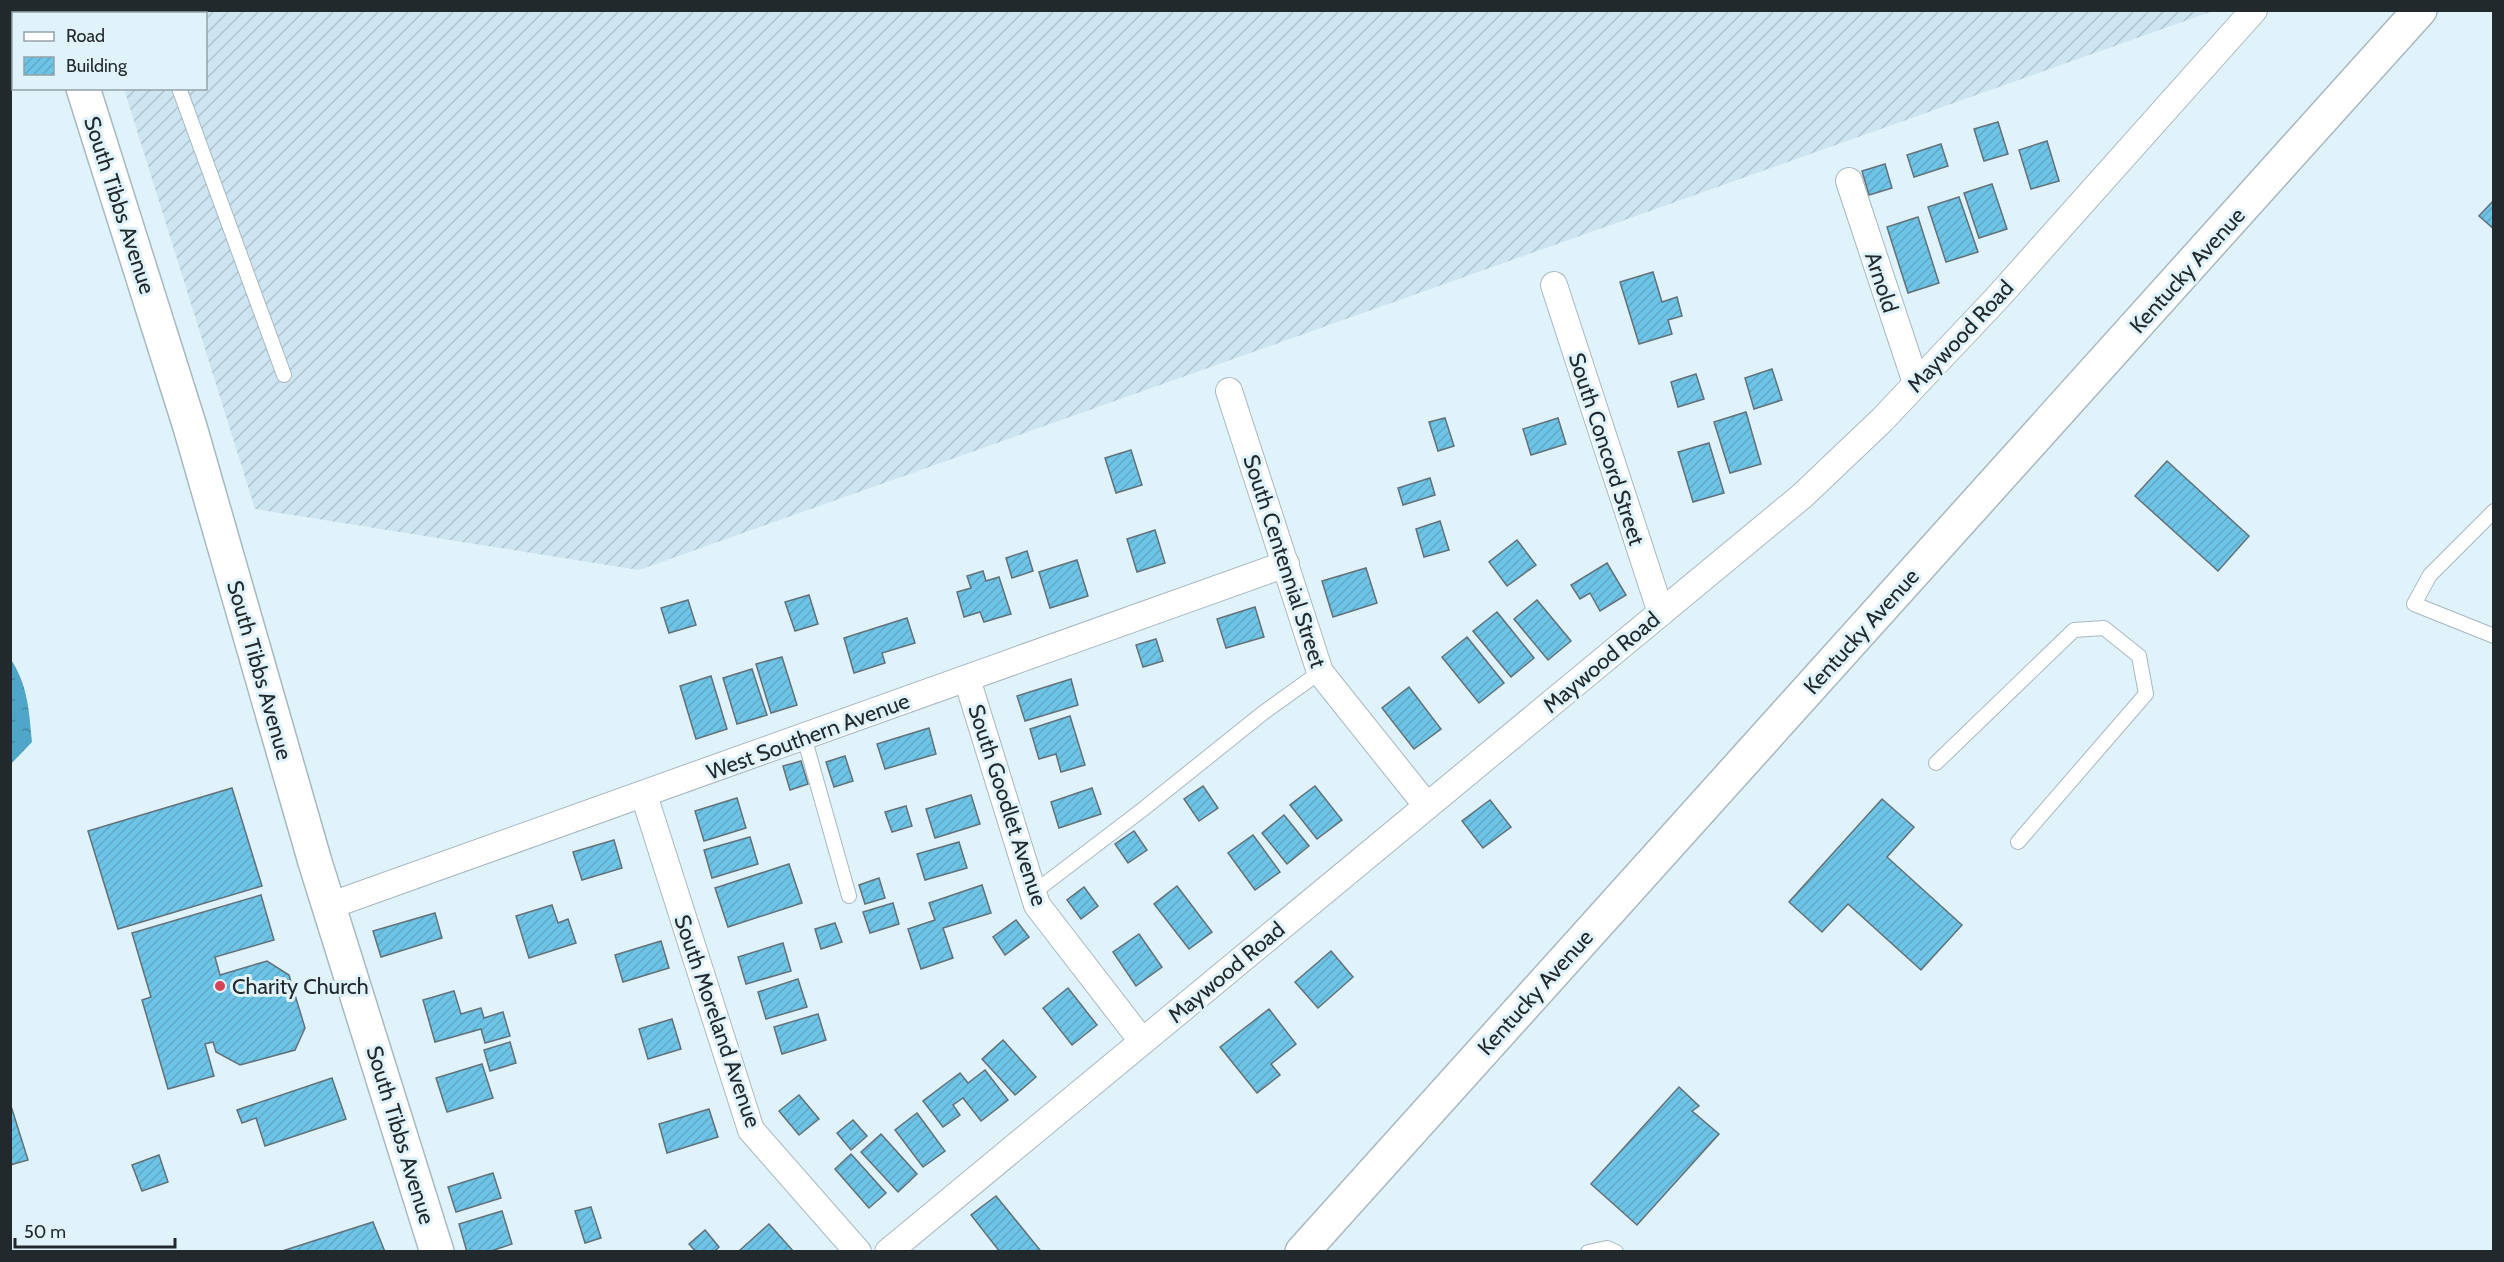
<svg xmlns="http://www.w3.org/2000/svg" width="2504" height="1262" font-family="Cabin,sans-serif">
<defs>
<pattern id="industrial-furrows" width="10" height="10" patternUnits="userSpaceOnUse" patternTransform="scale(1.5)"><rect width="10" height="10" fill="#cce5f0"/><path d="M-1 1l2-2M0 10L10 0M9 11l2-2" fill="none" stroke="#afc4ce"/></pattern>
<pattern id="water-ripples" width="26" height="14" patternUnits="userSpaceOnUse" patternTransform="scale(1.5)"><rect width="26" height="14" fill="#50a6c9"/><path d="M2 4q2-2 4 0t4 0M15 11q2-2 4 0t4 0" fill="none" stroke="#4287a3"/></pattern>
<pattern id="building-hatch" width="6" height="6" patternUnits="userSpaceOnUse" patternTransform="scale(1.5)"><rect width="6" height="6" fill="#6ec4e7"/><path d="M-1 1l2-2M0 6l6-6M5 7l2-2" fill="none" stroke="#5fa8c6"/></pattern>
</defs>
<rect width="100%" height="100%" fill="#e0f2fa"/>
<polygon fill="url(#industrial-furrows)" points="100,11 2213,11 639,570 255,509 124,89 206,88 206,14 101,14"/>
<path fill="url(#water-ripples)" d="M10,658C28,685 29,710 32,742L11,764Z"/>
<g fill="url(#building-hatch)" stroke="#627178" stroke-width="1.5">
<polygon points="1998,122 2008,154 1984,161 1974,129"/>
<polygon points="2047,141 2059,181 2031,189 2019,150"/>
<polygon points="1941,144 1948,166 1914,177 1907,155"/>
<polygon points="1885,164 1892,188 1869,195 1862,171"/>
<polygon points="1992,184 2007,229 1979,238 1964,193"/>
<polygon points="1959,197 1978,252 1946,262 1928,207"/>
<polygon points="2494,200 2494,229 2479,216"/>
<polygon points="1918,217 1939,283 1908,293 1887,227"/>
<polygon points="1653,272 1662,302 1677,297 1682,316 1668,320 1672,334 1639,344 1620,282"/>
<polygon points="1772,369 1782,400 1754,409 1745,378"/>
<polygon points="1696,374 1704,399 1678,407 1671,382"/>
<polygon points="1746,412 1761,464 1730,473 1714,422"/>
<polygon points="1445,418 1454,446 1438,451 1429,422"/>
<polygon points="1558,418 1566,444 1531,455 1523,429"/>
<polygon points="1709,443 1724,493 1693,502 1678,452"/>
<polygon points="1131,450 1142,485 1116,493 1105,458"/>
<polygon points="2167,461 2249,536 2218,571 2135,496"/>
<polygon points="1430,478 1435,495 1403,505 1398,488"/>
<polygon points="1440,521 1449,550 1424,557 1416,529"/>
<polygon points="1155,530 1165,563 1137,572 1127,539"/>
<polygon points="1517,540 1536,565 1507,586 1489,562"/>
<polygon points="1027,551 1033,571 1012,578 1006,558"/>
<polygon points="1077,560 1088,596 1050,608 1039,572"/>
<polygon points="1607,563 1626,595 1600,611 1590,593 1580,599 1571,585"/>
<polygon points="1366,568 1377,603 1333,617 1322,581"/>
<polygon points="983,571 986,581 999,577 1011,614 984,622 980,612 964,617 957,592 971,588 967,576"/>
<polygon points="809,595 818,624 795,631 785,602"/>
<polygon points="688,600 696,625 669,633 661,608"/>
<polygon points="1537,600 1571,641 1548,660 1514,619"/>
<polygon points="1255,607 1264,637 1226,648 1217,619"/>
<polygon points="1497,612 1534,658 1511,677 1473,631"/>
<polygon points="907,618 915,643 882,653 885,663 854,673 844,638"/>
<polygon points="1467,637 1504,683 1479,703 1442,657"/>
<polygon points="1156,639 1163,661 1143,667 1136,645"/>
<polygon points="782,657 797,705 771,713 756,664"/>
<polygon points="752,669 767,715 737,724 723,678"/>
<polygon points="711,676 727,729 696,739 680,686"/>
<polygon points="1071,679 1078,705 1025,721 1017,696"/>
<polygon points="1409,687 1441,729 1414,749 1382,708"/>
<polygon points="1070,716 1085,765 1061,772 1056,754 1039,759 1030,729"/>
<polygon points="929,728 936,754 885,769 877,744"/>
<polygon points="845,756 853,781 834,787 826,762"/>
<polygon points="801,761 808,784 790,790 783,766"/>
<polygon points="1203,786 1218,808 1199,821 1184,799"/>
<polygon points="1315,786 1342,820 1317,839 1290,805"/>
<polygon points="232,788 262,886 118,929 88,831"/>
<polygon points="1092,788 1101,814 1059,828 1051,802"/>
<polygon points="971,795 980,824 935,838 926,809"/>
<polygon points="737,798 746,828 704,841 695,811"/>
<polygon points="1882,799 1914,827 1887,857 1962,925 1921,970 1848,904 1822,932 1789,902"/>
<polygon points="1490,800 1511,827 1483,848 1462,821"/>
<polygon points="906,806 912,826 892,832 885,812"/>
<polygon points="1284,815 1309,846 1287,864 1262,833"/>
<polygon points="1134,831 1147,850 1128,863 1115,844"/>
<polygon points="1253,835 1280,872 1255,890 1228,853"/>
<polygon points="750,837 758,864 712,878 704,850"/>
<polygon points="614,840 622,868 582,880 573,852"/>
<polygon points="959,842 967,868 925,880 917,854"/>
<polygon points="789,864 802,903 728,927 715,888"/>
<polygon points="879,878 885,898 865,904 859,885"/>
<polygon points="982,885 991,913 943,928 953,958 921,969 908,929 935,920 929,903"/>
<polygon points="1177,886 1212,932 1189,949 1154,904"/>
<polygon points="1084,887 1098,906 1081,919 1067,900"/>
<polygon points="261,895 274,940 215,957 220,975 267,961 289,975 305,1028 295,1050 240,1065 216,1052 213,1042 205,1044 214,1076 168,1089 142,1000 151,997 132,933"/>
<polygon points="893,903 899,924 870,933 863,912"/>
<polygon points="552,905 558,923 568,919 576,943 529,958 516,916"/>
<polygon points="435,913 442,938 381,957 373,931"/>
<polygon points="1016,920 1029,937 1005,955 993,937"/>
<polygon points="835,923 842,942 821,949 815,929"/>
<polygon points="1139,934 1162,967 1136,986 1113,952"/>
<polygon points="661,941 669,968 623,982 615,955"/>
<polygon points="783,943 791,971 746,984 738,957"/>
<polygon points="1331,951 1353,977 1318,1008 1295,982"/>
<polygon points="798,979 807,1007 766,1019 758,992"/>
<polygon points="1068,988 1097,1025 1072,1045 1043,1008"/>
<polygon points="454,991 461,1014 481,1008 484,1018 503,1012 510,1036 485,1043 481,1029 435,1042 423,1000"/>
<polygon points="1269,1009 1296,1044 1271,1064 1280,1075 1257,1093 1220,1047"/>
<polygon points="818,1014 826,1040 782,1054 774,1027"/>
<polygon points="672,1019 681,1049 648,1059 639,1029"/>
<polygon points="1003,1040 1036,1077 1015,1095 982,1059"/>
<polygon points="510,1042 516,1063 490,1071 484,1050"/>
<polygon points="482,1064 493,1098 447,1112 436,1078"/>
<polygon points="985,1070 1008,1100 981,1121 963,1098 953,1105 960,1115 943,1127 923,1101 960,1073 968,1083"/>
<polygon points="332,1078 346,1119 265,1146 256,1118 242,1123 237,1110"/>
<polygon points="1679,1087 1699,1106 1692,1111 1719,1134 1637,1225 1591,1184"/>
<polygon points="799,1095 819,1119 799,1135 779,1111"/>
<polygon points="11,1106 28,1160 10,1165 10,1107"/>
<polygon points="709,1109 718,1137 667,1153 659,1124"/>
<polygon points="917,1113 945,1151 923,1167 895,1130"/>
<polygon points="853,1120 867,1136 851,1150 837,1133"/>
<polygon points="881,1134 917,1174 898,1192 861,1152"/>
<polygon points="851,1154 886,1193 869,1208 835,1169"/>
<polygon points="159,1155 168,1182 142,1191 132,1165"/>
<polygon points="493,1173 501,1198 456,1212 448,1187"/>
<polygon points="996,1196 1040,1250 1039,1252 1000,1252 971,1215"/>
<polygon points="591,1207 601,1238 585,1243 575,1211"/>
<polygon points="502,1211 512,1244 488,1252 467,1252 459,1224"/>
<polygon points="373,1222 385,1252 279,1252"/>
<polygon points="769,1224 794,1252 740,1252 739,1251"/>
<polygon points="705,1230 719,1247 714,1252 696,1252 689,1244"/>
</g>
<g fill="none" stroke-linecap="round" stroke-linejoin="round">
<defs>
<g id="service">
<polyline points="150,10 152,14"/>
<polyline points="179,88 284,375"/>
<polyline points="2494,511 2430,575 2414,604 2494,636"/>
<polyline points="804,737 849,896"/>
<polyline points="1936,763 2074,630 2104,628 2139,656 2146,694 2018,842"/>
<polyline points="1033,893 1142,810 1263,713 1320,672"/>
<polyline points="1588,1252 1607,1248 1616,1252"/>
</g>
<g id="minor">
<polyline points="1849,181 1916,383"/>
<polyline points="1554,285 1661,613"/>
<polyline points="1229,391 1320,672 1427,806"/>
<polyline points="967,679 1037,905 1142,1041"/>
<polyline points="644,795 751,1130 858,1252"/>
<polyline points="329,906 1286,564"/>
<polyline points="888,1252 1802,496 1882,420 1998,297 2254,10"/>
</g>
<g id="secondary">
<polyline points="58,10 59,14"/>
<polyline points="83,88 190,427 315,862 437,1252"/>
</g>
<polyline id="primary" points="1302,1252 2420,10"/>
</defs>
<use href="#service" stroke="#a8b8c0" stroke-width="16"/>
<use href="#minor" stroke="#a8b8c0" stroke-width="28"/>
<use href="#secondary" stroke="#a8b8c0" stroke-width="36"/>
<use href="#primary" stroke="#a8b8c0" stroke-width="36"/>
<use href="#service" stroke="#fff" stroke-width="14"/>
<use href="#minor" stroke="#fff" stroke-width="26"/>
<use href="#secondary" stroke="#fff" stroke-width="33"/>
<use href="#primary" stroke="#fff" stroke-width="33"/>
</g>
<circle fill="#d54457" stroke="#e0f2fa" stroke-width="2" cx="220" cy="986" r="6"/>
<g text-anchor="middle" stroke-width="6" stroke-linejoin="round" paint-order="stroke">
<g font-size="22" fill="#22292c" stroke="#e0f2fa">
<text transform="translate(120 205) rotate(72)" y="8">South Tibbs Avenue</text>
<text transform="translate(2187 270) rotate(-48)" y="8">Kentucky Avenue</text>
<text transform="translate(1882 282) rotate(72)" y="8">Arnold</text>
<text transform="translate(1960 336) rotate(-47)" y="8">Maywood Road</text>
<text transform="translate(1607 449) rotate(72)" y="8">South Concord Street</text>
<text transform="translate(1285 561) rotate(72)" y="8">South Centennial Street</text>
<text transform="translate(1861 631) rotate(-48)" y="8">Kentucky Avenue</text>
<text transform="translate(1601 662) rotate(-40)" y="8">Maywood Road</text>
<text transform="translate(260 670) rotate(74)" y="8">South Tibbs Avenue</text>
<text transform="translate(808 736) rotate(-20)" y="8">West Southern Avenue</text>
<text transform="translate(1008 805) rotate(72)" y="8">South Goodlet Avenue</text>
<text transform="translate(1226 972) rotate(-40)" y="8">Maywood Road</text>
<text transform="translate(1535 992) rotate(-48)" y="8">Kentucky Avenue</text>
<text transform="translate(718 1021) rotate(71)" y="8">South Moreland Avenue</text>
<text transform="translate(401 1135) rotate(73)" y="8">South Tibbs Avenue</text>
</g>
<g font-size="22" fill="#22292c" stroke="#e0f2fa" text-anchor="start">
<text x="232" y="994">Charity Church</text>
</g>
</g>
<rect width="2504" height="1262" fill="none" stroke="#22292c" stroke-width="24"/>
<rect x="12" y="12" width="195" height="78" fill="#e0f2fa" stroke="#94a2a8" stroke-width="1.5"/>
<rect x="24" y="32" width="30" height="9" fill="#ffffff" stroke="#94a2a8" stroke-width="1.5"/>
<text x="66" y="42" font-size="18" fill="#22292c">Road</text>
<rect x="24" y="57" width="30" height="18" fill="url(#building-hatch)" stroke="#94a2a8" stroke-width="1.5"/>
<text x="66" y="72" font-size="18" fill="#22292c">Building</text>
<path d="M15 1238v9h160v-9" fill="none" stroke="#22292c" stroke-width="3"/>
<text x="24" y="1238" font-size="18" fill="#22292c" stroke="#e0f2fa" stroke-width="4.5" paint-order="stroke">50 m</text>
</svg>
